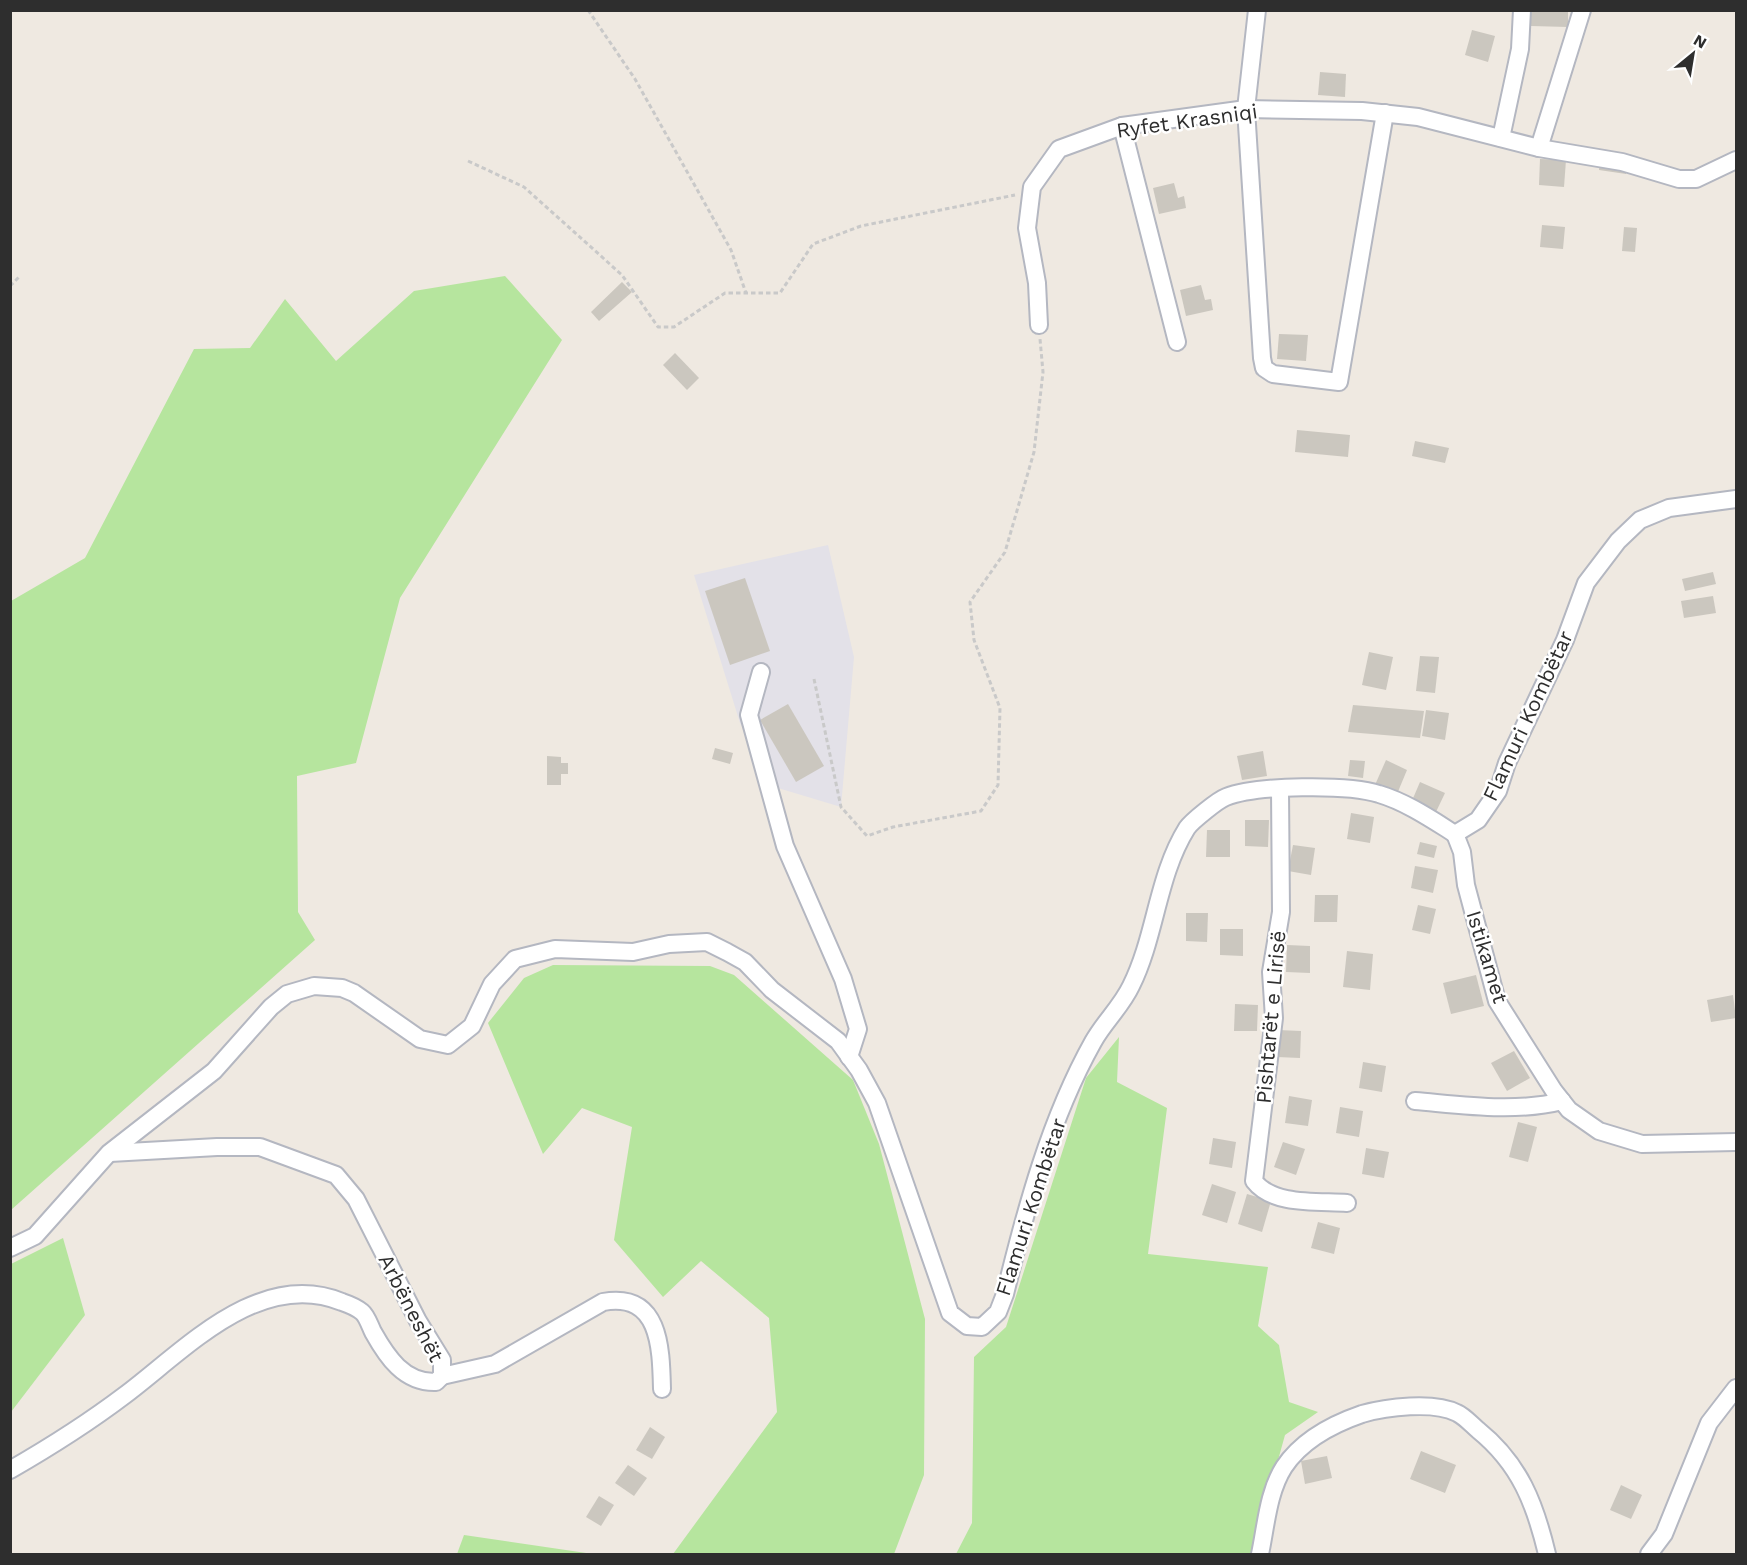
<svg xmlns="http://www.w3.org/2000/svg" width="1747" height="1565" font-family="'Work Sans',sans-serif">
<rect width="100%" height="100%" fill="#efe9e1"/>
<polygon fill="#e3e1e8" points="828,545 854,657 841,807 778,788 740,723 694,575"/>
<g fill="#b6e59e">
<polygon points="505,276 562,340 400,598 356,763 297,776 298,912 315,940 11,1210 11,601 85,558 194,349 250,348 285,299 336,361 414,291"/>
<polygon points="553,965 710,966 734,975 853,1080 879,1144 925,1319 924,1475 894,1554 673,1554 777,1412 769,1318 701,1261 663,1297 614,1240 632,1127 582,1108 543,1154 488,1023 524,978"/>
<polygon points="1119,1037 1117,1082 1167,1108 1148,1254 1268,1267 1258,1326 1279,1345 1289,1402 1318,1412 1285,1435 1252,1554 956,1554 972,1523 974,1357 1006,1327 1086,1078"/>
<polygon points="63,1238 85,1315 11,1412 11,1264"/>
<polygon points="464,1535 593,1554 457,1554"/>
</g>
<g fill="#cbc7bf">
<polygon points="1531,10 1568,10 1568,27 1531,26"/>
<polygon points="1472,30 1495,36 1488,62 1465,55"/>
<polygon points="1320,72 1346,74 1345,97 1318,95"/>
<polygon points="1540,159 1566,160 1564,187 1539,185"/>
<polygon points="1600,162 1627,165 1626,174 1599,170"/>
<polygon points="1174,183 1178,198 1184,196 1186,208 1159,214 1153,188"/>
<polygon points="1542,225 1565,227 1563,249 1540,247"/>
<polygon points="1624,227 1637,228 1635,252 1622,251"/>
<polygon points="622,282 632,292 599,321 591,312"/>
<polygon points="1201,285 1205,300 1211,299 1213,310 1186,316 1180,290"/>
<polygon points="1279,334 1308,335 1306,361 1277,359"/>
<polygon points="675,353 699,378 687,390 663,365"/>
<polygon points="1297,430 1350,435 1348,457 1295,452"/>
<polygon points="1415,441 1449,448 1445,463 1412,456"/>
<polygon points="1713,572 1716,584 1685,591 1682,579"/>
<polygon points="745,578 770,651 730,665 705,591"/>
<polygon points="1713,596 1716,613 1684,618 1681,601"/>
<polygon points="1369,652 1393,657 1386,690 1362,685"/>
<polygon points="1420,656 1439,657 1435,693 1416,691"/>
<polygon points="788,704 824,766 796,782 760,720"/>
<polygon points="1353,705 1424,711 1420,738 1348,732"/>
<polygon points="1426,710 1449,713 1445,740 1422,736"/>
<polygon points="715,748 733,753 730,764 712,759"/>
<polygon points="1263,751 1267,776 1242,780 1237,756"/>
<polygon points="547,756 561,757 561,763 568,763 568,774 561,774 561,785 547,785"/>
<polygon points="1350,760 1365,761 1363,778 1348,776"/>
<polygon points="1386,760 1407,770 1397,794 1375,785"/>
<polygon points="1420,782 1445,793 1435,814 1411,803"/>
<polygon points="1351,813 1374,817 1370,843 1347,839"/>
<polygon points="1245,820 1269,820 1268,847 1245,846"/>
<polygon points="1207,830 1230,830 1230,857 1206,857"/>
<polygon points="1420,842 1437,846 1434,858 1417,854"/>
<polygon points="1293,845 1315,848 1311,875 1288,871"/>
<polygon points="1415,866 1438,870 1433,893 1411,888"/>
<polygon points="1315,895 1338,895 1337,922 1314,922"/>
<polygon points="1418,905 1436,909 1430,934 1412,930"/>
<polygon points="1186,913 1208,913 1207,942 1186,941"/>
<polygon points="1220,929 1243,929 1243,956 1220,955"/>
<polygon points="1287,945 1310,946 1310,973 1286,972"/>
<polygon points="1347,951 1373,954 1370,990 1343,987"/>
<polygon points="1476,975 1484,1006 1451,1014 1443,983"/>
<polygon points="1733,995 1736,1018 1711,1022 1707,1000"/>
<polygon points="1235,1004 1258,1005 1257,1031 1234,1031"/>
<polygon points="1278,1030 1301,1031 1300,1058 1277,1057"/>
<polygon points="1514,1051 1530,1078 1507,1091 1491,1063"/>
<polygon points="1363,1062 1386,1066 1382,1092 1359,1088"/>
<polygon points="1289,1096 1312,1100 1308,1126 1285,1123"/>
<polygon points="1340,1107 1363,1111 1359,1137 1336,1133"/>
<polygon points="1518,1122 1537,1127 1528,1162 1509,1157"/>
<polygon points="1213,1138 1236,1142 1232,1168 1209,1164"/>
<polygon points="1283,1142 1305,1149 1296,1175 1274,1167"/>
<polygon points="1366,1148 1389,1152 1384,1178 1362,1174"/>
<polygon points="1212,1184 1236,1192 1227,1223 1202,1215"/>
<polygon points="1247,1194 1271,1201 1262,1232 1238,1224"/>
<polygon points="1318,1222 1340,1228 1334,1254 1311,1248"/>
<polygon points="650,1427 665,1437 652,1459 636,1450"/>
<polygon points="1421,1451 1456,1465 1445,1493 1410,1479"/>
<polygon points="1327,1456 1332,1478 1305,1484 1301,1461"/>
<polygon points="628,1465 647,1478 634,1496 615,1483"/>
<polygon points="1621,1485 1642,1495 1631,1519 1610,1510"/>
<polygon points="599,1496 614,1505 601,1526 586,1517"/>
</g>
<g fill="none" stroke-linecap="round" stroke-linejoin="round">
<defs>
<g id="minor">
<polyline points="1257,10 1246,109 1262,358 1264,368 1273,374 1339,382 1385,113"/>
<polyline points="1122,126 1177,342"/>
<polyline points="1501,138 1520,49 1522,10"/>
<polyline points="1539,148 1582,10"/>
<polyline points="1039,325 1037,283 1027,228 1032,187 1059,149 1122,126 1246,109 1362,111 1418,117 1539,148 1622,162 1679,179 1696,179 1736,160"/>
<polyline points="761,672 749,715 785,846 843,979 858,1029 849,1057"/>
<path d="M1280,790L1281,912L1271,972L1274,1018L1254,1181C1273,1206 1318,1201 1347,1203"/>
<polyline points="1455,834 1462,852 1466,885 1497,1001 1554,1091 1569,1110 1599,1131 1642,1144 1736,1142"/>
<path d="M1415,1101C1462,1105 1515,1113 1562,1101"/>
<path d="M10,1248L35,1236L109,1153L214,1071L271,1007L287,994L314,986L342,988L354,993L420,1039L448,1045L472,1026L492,984L515,959L555,949L633,952L669,944L707,942L727,952L745,962L772,990L838,1041L859,1070L877,1103L950,1313L967,1326L982,1327L998,1312L1005,1294C1026,1208 1050,1119 1093,1042C1104,1022 1121,1007 1131,986C1156,936 1157,876 1187,828C1192,821 1218,800 1226,797C1256,785 1348,784 1379,794C1406,802 1431,819 1455,834L1478,820L1498,791L1507,763L1565,640L1586,583L1618,541L1640,520L1669,508L1736,499"/>
<path d="M442,1376L495,1364L603,1302C660,1292 661,1347 662,1389"/>
<path d="M10,1470C50,1447 88,1423 125,1395C184,1351 259,1268 342,1302C348,1304 357,1308 362,1312C367,1316 370,1326 373,1332C387,1357 404,1383 436,1382L442,1376V1360L418,1321L356,1199L336,1175L260,1147H217L110,1153"/>
<path d="M1260,1554C1266,1526 1268,1492 1284,1467C1302,1440 1333,1424 1362,1414C1386,1407 1434,1401 1457,1413C1464,1416 1471,1424 1478,1430C1520,1464 1535,1504 1547,1554"/>
<polyline points="1649,1554 1664,1534 1709,1423 1736,1388"/>
</g>
</defs>
<use href="#minor" stroke="#b4b7c1" stroke-width="20"/>
<g stroke="#c9c9c9" stroke-width="3" stroke-dasharray="4.5 3" stroke-linecap="butt">
<polyline points="588,10 635,79 731,250 746,293"/>
<polyline points="468,161 524,187 622,275 658,327 674,327 725,293 780,293 813,244 861,226 1015,195"/>
<polyline points="10,286 20,276"/>
<polyline points="814,679 841,807 867,836 893,827 981,811 998,785 1000,708 974,640 970,602 1005,552 1034,452 1043,372 1040,339"/>
</g>
<use href="#minor" stroke="#fff" stroke-width="16"/>
</g>
<g text-anchor="middle" stroke-width="5" stroke-linejoin="round" paint-order="stroke">
<g font-size="21" fill="#2e2e2e" stroke="#fff">
<text transform="translate(1187 121) rotate(-8)" y="7">Ryfet Krasniqi</text>
<text transform="translate(1528 716) rotate(-65)" y="7">Flamuri Kombëtar</text>
<text transform="translate(1487 957) rotate(73)" y="7">Istikamet</text>
<text transform="translate(1271 1017) rotate(-85)" y="7">Pishtarët e Lirisë</text>
<text transform="translate(1031 1207) rotate(-72)" y="7">Flamuri Kombëtar</text>
<text transform="translate(411 1308) rotate(63)" y="7">Arbëneshët</text>
</g>
</g>
<rect width="1747" height="1565" fill="none" stroke="#2e2e2e" stroke-width="24"/>
<g transform="translate(1693 54) rotate(30)" stroke="#ffffff" stroke-width="4.5" paint-order="stroke">
<path d="M0-4.5L10 22L0 15L-10 22Z" fill="#2e2e2e"/>
<text y="-9" font-size="16" font-weight="bold" text-anchor="middle" fill="#2e2e2e">N</text>
</g>
</svg>
